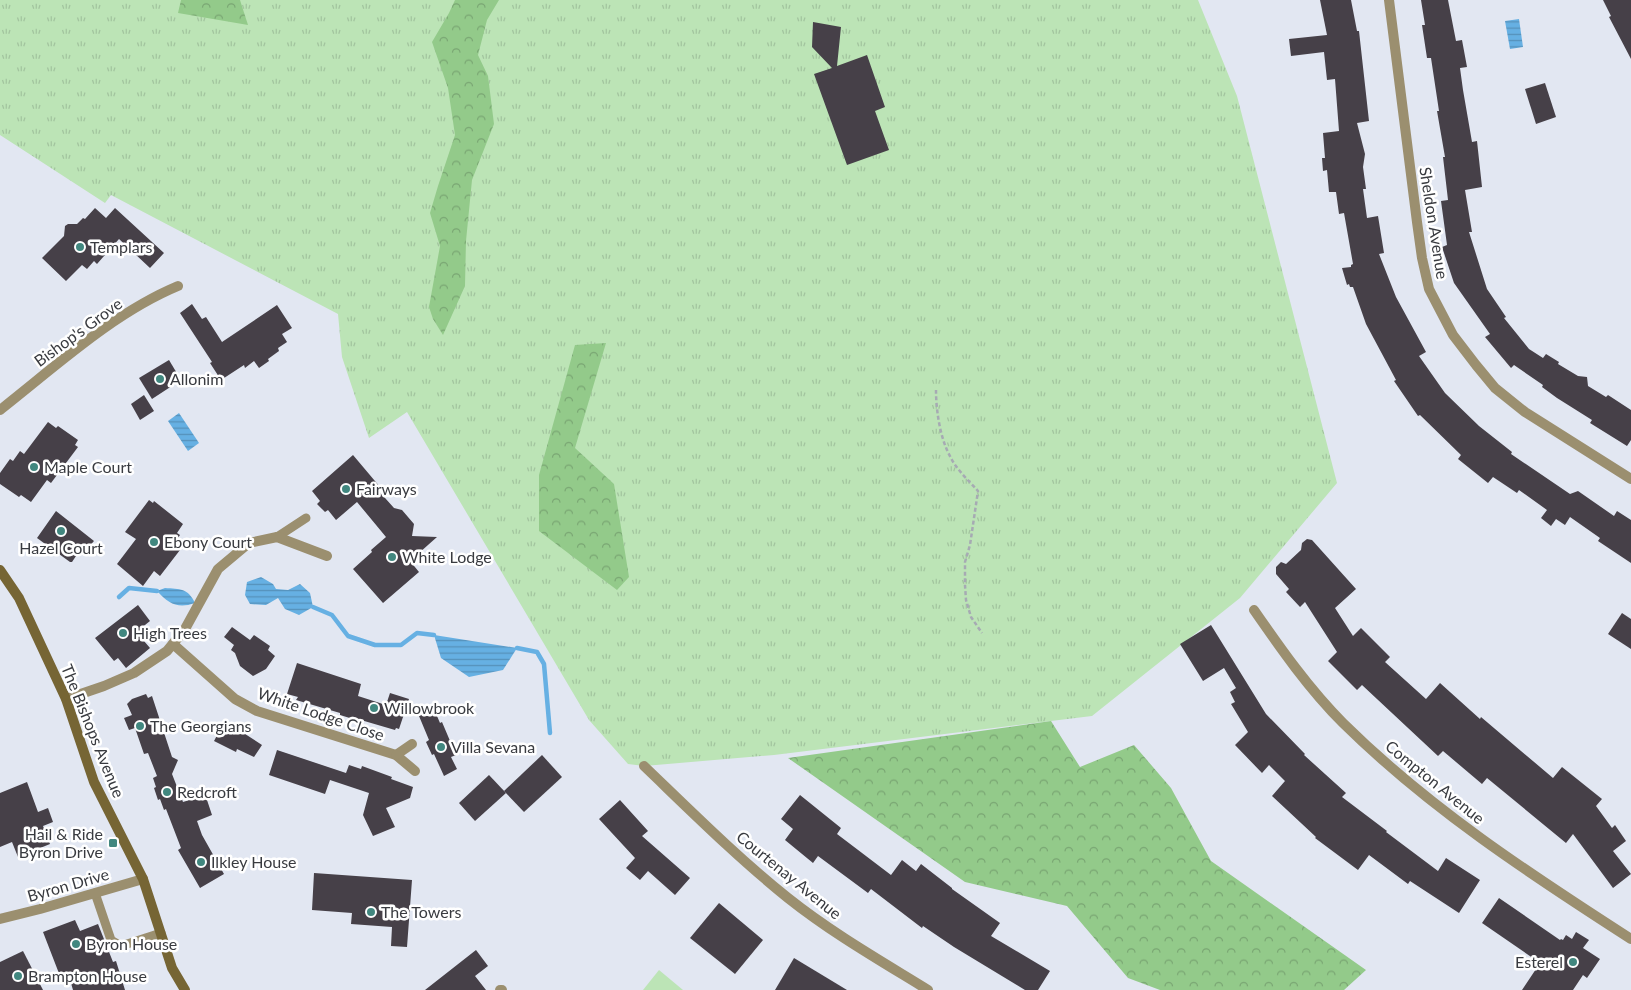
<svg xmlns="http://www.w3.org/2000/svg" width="1631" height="990" font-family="Lato,sans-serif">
<defs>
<pattern id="grass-tufts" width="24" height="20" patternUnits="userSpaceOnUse" patternTransform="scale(1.25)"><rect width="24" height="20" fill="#bce4b6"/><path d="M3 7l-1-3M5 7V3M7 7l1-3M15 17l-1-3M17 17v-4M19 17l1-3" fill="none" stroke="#a2c49e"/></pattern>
<pattern id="forest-crowns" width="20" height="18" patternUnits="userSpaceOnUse" patternTransform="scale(1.25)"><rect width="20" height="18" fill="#93ca8a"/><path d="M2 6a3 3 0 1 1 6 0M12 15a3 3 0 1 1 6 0" fill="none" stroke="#79a572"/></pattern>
<pattern id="water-rules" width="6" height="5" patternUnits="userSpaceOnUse" patternTransform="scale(1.25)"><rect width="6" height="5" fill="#66b0e3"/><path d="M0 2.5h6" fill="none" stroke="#5590b9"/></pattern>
</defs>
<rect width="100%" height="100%" fill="#e2e7f2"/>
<polygon fill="url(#grass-tufts)" points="0,0 1198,0 1237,96 1337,483 1240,598 1092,716 774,755 644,766 628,764 589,720 407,412 369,438 342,357 338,314 111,195 105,203 0,135"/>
<g fill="url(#forest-crowns)">
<polygon points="181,0 240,0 248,25 178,13"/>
<polygon points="455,0 499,0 487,20 478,55 488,76 494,124 472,180 466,241 465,286 443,335 433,319 429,307 440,246 430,213 438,186 455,135 448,88 432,42 449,13"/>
<polygon points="606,343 575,448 614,484 629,577 617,590 539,531 539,475 575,345"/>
<polygon points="1051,721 1080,767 1134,745 1171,788 1211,861 1366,970 1344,990 1160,990 1128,978 1067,906 965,882 788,758"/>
</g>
<polygon fill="#bce4b6" points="659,970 683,990 643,990"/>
<g fill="url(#water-rules)">
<polygon points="1519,19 1523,47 1510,49 1505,21"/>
<polygon points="179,413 199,443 188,451 168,421"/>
<polygon points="261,577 273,584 276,589 288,590 300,584 310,593 313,607 299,615 285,609 278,598 266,605 250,604 245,595 247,582"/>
<path d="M165,588C180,589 188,588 195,603C178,609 169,604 157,591Z"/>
<polygon points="434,635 517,648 503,670 469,677 441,658"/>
</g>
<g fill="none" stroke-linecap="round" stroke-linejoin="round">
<g stroke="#66b0e3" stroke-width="4.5">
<polyline points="119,597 129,588 157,591"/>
<polyline points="313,607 332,615 348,636 375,645 401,645 417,633 434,635"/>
<polyline points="517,648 537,652 544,664 550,733"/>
</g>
</g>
<g fill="#464048">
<polygon points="1320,0 1351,0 1357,31 1359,31 1369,121 1357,123 1365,154 1363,167 1366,189 1363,189 1367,218 1378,216 1384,253 1379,254 1396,297 1426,352 1419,356 1445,393 1479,426 1512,452 1511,454 1570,494 1578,491 1614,516 1617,511 1631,520 1631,563 1598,541 1600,538 1570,517 1565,525 1556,519 1551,526 1541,518 1547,510 1519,490 1517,493 1493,477 1488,483 1458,459 1461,455 1420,415 1418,416 1394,381 1396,380 1366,324 1353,287 1350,287 1349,284 1347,285 1342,268 1351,267 1351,265 1353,264 1344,213 1339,214 1336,192 1329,192 1327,170 1323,171 1322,158 1325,158 1323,133 1339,131 1335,79 1327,80 1324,52 1291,56 1289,39 1327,35"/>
<polygon points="1421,0 1448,0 1456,41 1462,40 1467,67 1460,68 1463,90 1472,142 1477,141 1482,187 1465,190 1472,232 1469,232 1487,289 1506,317 1504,318 1529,349 1543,358 1546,354 1559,362 1558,364 1578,376 1587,377 1588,386 1606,397 1608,395 1631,410 1631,440 1627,446 1590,423 1592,420 1557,398 1542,387 1543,385 1514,365 1511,368 1485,337 1490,334 1454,283 1442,247 1447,245 1441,201 1448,200 1443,157 1445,157 1437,111 1439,111 1431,58 1427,58 1422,25 1425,25"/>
<polygon points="1603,0 1631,0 1631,59 1609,17 1611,16"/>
<polygon points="813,22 841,27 837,66 867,55 885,107 875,111 889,150 847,165 814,74 832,68 812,47"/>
<polygon points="1545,83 1556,117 1536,124 1525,89"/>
<polygon points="95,208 106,218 115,208 164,253 150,268 119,239 97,264 94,261 87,269 82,265 66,281 42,258 64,236 65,226 68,224 77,224 83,218 85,219"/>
<polygon points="192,304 202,319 206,317 222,342 277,305 292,328 282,334 287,342 278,348 279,351 268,359 269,361 259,368 254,361 245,368 244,365 221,380 210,363 212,362 180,313"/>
<polygon points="169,360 181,380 152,399 139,378"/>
<polygon points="144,395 154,411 140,420 131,404"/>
<polygon points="48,422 56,428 58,426 78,440 75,445 78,447 51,483 47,480 31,502 21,495 19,497 0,484 0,473 10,459 13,461 20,451 24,454"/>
<polygon points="353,455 380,487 377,489 394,508 402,510 414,524 412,536 437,537 410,561 419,572 383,603 353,569 372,552 371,550 386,537 357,502 336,520 328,510 325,512 317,504 320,501 312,491"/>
<polygon points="149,500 153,503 154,501 183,524 177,533 180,535 173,545 180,550 160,576 154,571 143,586 117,564 136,539 125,532"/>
<polygon points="56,511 94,541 86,550 82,547 72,562 70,562 37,538"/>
<polygon points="1307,539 1312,540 1356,589 1335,608 1353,636 1361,628 1390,657 1385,662 1426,699 1440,683 1480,719 1481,717 1553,778 1562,767 1602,799 1596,806 1612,828 1615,825 1626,841 1613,851 1631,874 1613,888 1573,834 1566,843 1487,778 1482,784 1443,751 1438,756 1362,685 1357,690 1328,661 1337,652 1305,602 1300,607 1286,592 1289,589 1276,574 1276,567 1281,562 1286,564 1301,550 1302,543"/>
<polygon points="138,605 150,621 140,629 148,638 144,641 150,648 126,668 118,658 114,661 95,638"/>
<polygon points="1622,613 1631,619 1631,649 1608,634"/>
<polygon points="1211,625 1266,714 1305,754 1304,755 1346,793 1342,797 1387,831 1386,832 1438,871 1446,858 1480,880 1459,913 1410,881 1408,884 1369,855 1358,870 1315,838 1316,837 1272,796 1285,781 1269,765 1262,773 1235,745 1248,732 1231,704 1235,702 1230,692 1236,688 1224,668 1203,681 1180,644"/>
<polygon points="232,627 250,640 254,635 270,646 268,650 275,656 266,669 253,676 240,666 235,653 231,650 234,645 224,637"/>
<polygon points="297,663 361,684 358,696 386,705 390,693 409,699 399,729 396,728 395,730 354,718 353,719 340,715 340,713 296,700 298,697 287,694"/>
<polygon points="146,694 148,698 152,696 172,757 178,760 172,774 183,802 199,797 200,799 206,797 212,815 197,821 202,835 224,874 200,888 178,850 181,848 166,809 164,810 160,799 158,800 154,788 156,787 153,778 157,776 148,753 144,754 135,728 129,730 124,718 132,715 127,704 132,699"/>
<polygon points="434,709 440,723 442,722 456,755 451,757 457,769 444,776 434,754 432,755 426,742 429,740 419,716"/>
<polygon points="222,726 241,734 242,732 262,745 254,757 237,749 236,752 214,741"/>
<polygon points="277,750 346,773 349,765 361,769 362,766 392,777 391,779 413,787 410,798 386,808 395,827 373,836 363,815 369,793 330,780 325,794 269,775"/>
<polygon points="542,755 562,777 524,812 504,791"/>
<polygon points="489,775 506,793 475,821 459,803"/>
<polygon points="27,782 38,812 48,808 53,822 43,826 50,844 18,857 12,842 0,847 0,793"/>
<polygon points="800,795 841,828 837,834 891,875 902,860 916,871 921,864 952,888 952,889 1000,923 991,936 1050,971 1038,990 1025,990 954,947 923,926 922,928 871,889 868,893 818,856 813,863 785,840 793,829 781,819"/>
<polygon points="620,800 648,831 642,836 690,878 675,895 648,871 640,880 626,868 635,858 599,819"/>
<polygon points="314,873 412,880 407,947 391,946 392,927 351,924 352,913 312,910"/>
<polygon points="1499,898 1560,940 1561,939 1563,940 1566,935 1572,939 1576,932 1589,940 1583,948 1600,959 1587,978 1583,975 1573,990 1522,990 1540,963 1482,923"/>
<polygon points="719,903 763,940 735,974 690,938"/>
<polygon points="75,920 80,931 98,924 113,962 116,961 125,990 73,990 68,973 60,976 43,932"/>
<polygon points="476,950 488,966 475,976 486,990 425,990"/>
<polygon points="23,951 43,990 0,990 0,962"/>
<polygon points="794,958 847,990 775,990"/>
</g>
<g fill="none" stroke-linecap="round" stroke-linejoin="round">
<path stroke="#a6aab3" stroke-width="2.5" stroke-dasharray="4 2.5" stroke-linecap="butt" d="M936,390C936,410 940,439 951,458C957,470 969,481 978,491L970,545L965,562V585L966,600L971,617L982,633"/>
<g stroke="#9b8f6f" stroke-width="9">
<polyline points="277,537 306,518"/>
<polyline points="95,893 111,940 121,946 161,933"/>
</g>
<g stroke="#9b8f6f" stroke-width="10">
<polyline points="1389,0 1417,222 1422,258 1429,289 1453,335 1476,365 1495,388 1525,412 1631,479"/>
<path d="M0,410C55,367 113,313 178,286"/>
<path d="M1254,610C1281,649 1309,689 1343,723C1429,808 1530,874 1631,939"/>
<polyline points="173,644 235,699 257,711 396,755 415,771"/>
<polyline points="66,699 104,686 134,673 167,651 185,629 218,569 249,543 277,537 327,556"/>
<polyline points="396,755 412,744"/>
<path d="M644,766C691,811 737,857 788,898C832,933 881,961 928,990"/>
<polyline points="0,919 40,909 143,879"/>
<polyline points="500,990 502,990"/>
</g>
<polyline stroke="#766534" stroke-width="10" points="0,570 19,598 66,699 94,782 143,879 172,968 185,990"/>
</g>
<g fill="#41877f" stroke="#fff" stroke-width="2">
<circle cx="80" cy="247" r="5"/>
<circle cx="160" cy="379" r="5"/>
<circle cx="34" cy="467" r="5"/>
<circle cx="346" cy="489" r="5"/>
<circle cx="61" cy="531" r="5"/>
<circle cx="154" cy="542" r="5"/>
<circle cx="392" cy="557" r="5"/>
<circle cx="123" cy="633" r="5"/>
<circle cx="374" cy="708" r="5"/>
<circle cx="140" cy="726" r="5"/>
<circle cx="441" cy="747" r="5"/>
<circle cx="167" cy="792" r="5"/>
<rect x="108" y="838" width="10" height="10" rx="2.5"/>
<circle cx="201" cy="862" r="5"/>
<circle cx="371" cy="912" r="5"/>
<circle cx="76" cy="944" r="5"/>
<circle cx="1573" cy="962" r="5"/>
<circle cx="18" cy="976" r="5"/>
</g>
<g text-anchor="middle" stroke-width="5" stroke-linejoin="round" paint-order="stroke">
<g font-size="16" fill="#393b40" stroke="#fff">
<text transform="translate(1434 223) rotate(81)" y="6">Sheldon Avenue</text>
<text transform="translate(78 332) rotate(-36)" y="6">Bishop's Grove</text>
<text transform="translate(321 714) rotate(19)" y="6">White Lodge Close</text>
<text transform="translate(93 731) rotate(68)" y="6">The Bishops Avenue</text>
<text transform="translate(1435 782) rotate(39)" y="6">Compton Avenue</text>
<text transform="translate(789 875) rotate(39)" y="6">Courtenay Avenue</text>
<text transform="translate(68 885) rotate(-16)" y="6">Byron Drive</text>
</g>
<g font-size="16" fill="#393b40" stroke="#fff" text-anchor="start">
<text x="90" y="253">Templars</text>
<text x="170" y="385">Allonim</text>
<text x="44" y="473">Maple Court</text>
<text x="356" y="495">Fairways</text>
<text x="164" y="548">Ebony Court</text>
<text x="61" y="554" text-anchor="middle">Hazel Court</text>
<text x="402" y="563">White Lodge</text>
<text x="133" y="639">High Trees</text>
<text x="384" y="714">Willowbrook</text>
<text x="150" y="732">The Georgians</text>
<text x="451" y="753">Villa Sevana</text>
<text x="177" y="798">Redcroft</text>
<text x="103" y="840" text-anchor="end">Hail &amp; Ride<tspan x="103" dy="18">Byron Drive</tspan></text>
<text x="211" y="868">Ilkley House</text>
<text x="381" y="918">The Towers</text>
<text x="86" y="950">Byron House</text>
<text x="1563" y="968" text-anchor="end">Esterel</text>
<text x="28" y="982">Brampton House</text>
</g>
</g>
</svg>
